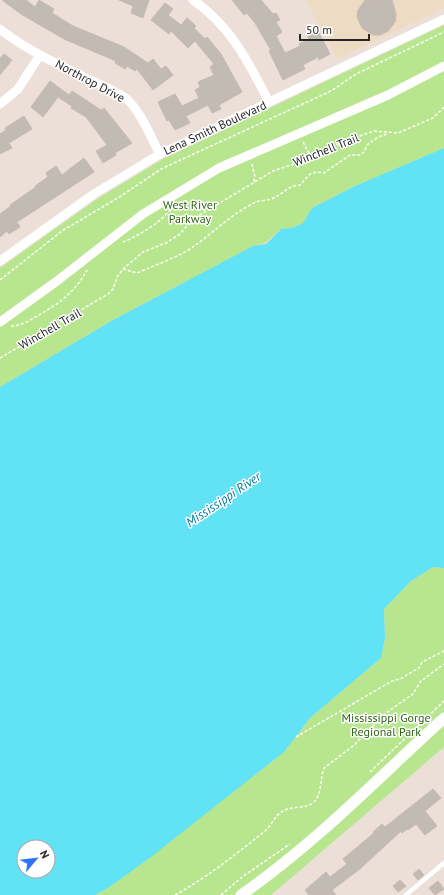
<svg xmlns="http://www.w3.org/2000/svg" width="444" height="895" font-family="'PT Sans',sans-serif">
<rect width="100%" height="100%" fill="#ebdfd7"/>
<polygon fill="#eedbc4" points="306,0 444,0 444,8 337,59"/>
<g fill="#b8e68f">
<polygon points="444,25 444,148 355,186 312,208 303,223 292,228 281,229 265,243 253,246 113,320 0,387 0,268 97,199 163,159"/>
<polygon points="433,567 444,568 444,747 271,895 95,895 108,888 284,752 310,718 381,658 385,638 384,609 411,581"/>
</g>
<path fill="#61e2f5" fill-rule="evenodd" d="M444,148V568L433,567L411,581L384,609L385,638L381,658L310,718L284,752L151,857L108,888L95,895H0V387L113,320L253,246L266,244L281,229L292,228L303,223L312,208L355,186ZM24,847H48V871H24Z"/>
<g fill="#c2bbb3" stroke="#c6bbb1">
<polygon points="2,0 26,0 35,7 39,0 54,9 52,13 73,26 124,47 148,63 153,59 161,69 166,66 173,75 153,90 137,69 135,71 127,66 125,69 115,63 116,61 64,39 21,14"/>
<polygon points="119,0 149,0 143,18 131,13 133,6"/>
<polygon points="232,0 261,0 273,14 276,13 280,20 276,22 282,32 276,36 285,53 300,46 299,44 309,39 306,33 316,27 330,54 319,60 318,57 303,65 305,69 283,80 269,51 271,50 255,23 247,13 244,15"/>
<polygon points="365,0 392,0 396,14 395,22 388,31 380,35 373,35 362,28 357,17 358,10"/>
<polygon points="165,3 173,9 168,15 181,25 187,18 196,26 194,28 205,39 207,37 221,54 242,92 219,105 221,109 212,113 208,105 186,116 190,123 175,130 169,120 167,121 158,102 175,94 182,106 199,98 195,90 200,87 198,82 214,75 210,67 214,64 195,41 188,48 171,31 169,34 151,20"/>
<polygon points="4,54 12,60 0,75 0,58"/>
<polygon points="50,81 69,95 72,91 101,110 104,108 132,143 115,153 116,155 103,163 96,151 107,145 86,117 71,108 72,106 58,97 43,117 31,107"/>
<polygon points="24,116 32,129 9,143 12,148 0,154 0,134 6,130 5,128"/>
<polygon points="84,158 94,172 17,222 20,227 9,234 7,231 0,237 0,214 11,206 10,205 36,187 35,186 48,177 46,173 56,166 62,175"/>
<polygon points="433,789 441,798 425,811 437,826 425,835 416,824 408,830 407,829 402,833 401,831 361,868 332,890 336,895 309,895 305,890 326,872 330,877 347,864 343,859 374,833 373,832 382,824 385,827"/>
<polygon points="419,869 424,875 418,880 413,874"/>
<polygon points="400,880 406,886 398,892 393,886"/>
<polygon points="438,881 444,889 435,895 429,888"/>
</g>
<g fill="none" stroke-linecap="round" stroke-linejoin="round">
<g stroke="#fff" stroke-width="1.5" stroke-dasharray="3 2" stroke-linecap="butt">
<polyline points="303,142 310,155 320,155"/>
<polyline points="252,164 255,177 253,184"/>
<path d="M123,242C140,235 160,223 172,208"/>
<path d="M123,269L137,273C155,265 174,259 190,249C212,234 231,214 256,202C260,200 266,201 271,199C283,195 286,186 300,185L310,174L316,172L324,173L350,155H360L364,152L367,145L378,137L387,134"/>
<polyline points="0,280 62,231 121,196 161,169 331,91 356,74 444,32"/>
<path d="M11,326C20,326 29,321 37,316C60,303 74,293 87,270"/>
<polyline points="0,358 108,294 113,289 117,277 123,269 143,252 166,243 180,234 193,219 273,171 321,155 340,143 374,131 398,133 433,118 444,107"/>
<polyline points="296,737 392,681 400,679 419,668 422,662 444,651"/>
<polyline points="370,772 444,701"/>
<path d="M175,895C208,877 236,854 265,831C272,825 275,815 283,811C293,805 307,810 315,801C322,792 320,779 324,768L353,746L386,713L413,694L421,681L444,664"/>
<polyline points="221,895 242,877 290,844"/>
</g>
<polyline stroke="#fff" stroke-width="4.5" points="406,895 444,863"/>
<g stroke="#fff" stroke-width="9">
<path d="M193,0C231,26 249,63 269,102"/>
<path d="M0,29C26,50 58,64 88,79C101,85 118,91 129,101C143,116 150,136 160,154"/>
<polyline points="0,104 18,89 40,55"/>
<polyline points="0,261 94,194 160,154 444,19"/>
<polyline points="0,322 57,281 143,214 219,168 388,95 444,66"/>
</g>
<path stroke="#fff" stroke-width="11" d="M241,895C316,843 377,779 444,718"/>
</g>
<g text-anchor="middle" stroke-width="3" stroke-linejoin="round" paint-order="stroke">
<g font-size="12" fill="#272727" stroke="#fff">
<text transform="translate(90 81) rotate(28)" y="4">Northrop Drive</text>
<text transform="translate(215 128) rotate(-25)" y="4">Lena Smith Boulevard</text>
<text transform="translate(326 150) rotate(-22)" y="4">Winchell Trail</text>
<text transform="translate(50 329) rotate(-30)" y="4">Winchell Trail</text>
</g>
<g font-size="12" fill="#306515" stroke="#fff">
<text x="190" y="209">West River<tspan x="190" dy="14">Parkway</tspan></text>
<text x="386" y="722">Mississippi Gorge<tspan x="386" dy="14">Regional Park</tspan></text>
</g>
<g font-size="13" font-style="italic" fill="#067c9c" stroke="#fff">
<text transform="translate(223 499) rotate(-34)" y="5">Mississippi River</text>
</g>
</g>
<g transform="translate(36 859) rotate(62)"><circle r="19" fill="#ffffff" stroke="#a9a9a9"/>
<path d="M0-3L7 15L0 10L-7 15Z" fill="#2f72ff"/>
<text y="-6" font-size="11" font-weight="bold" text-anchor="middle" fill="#272727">N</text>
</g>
<path d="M300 34v6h69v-6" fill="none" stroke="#272727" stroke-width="2"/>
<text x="306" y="34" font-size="12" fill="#272727" stroke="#ffffff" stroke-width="3" paint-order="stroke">50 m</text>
</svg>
